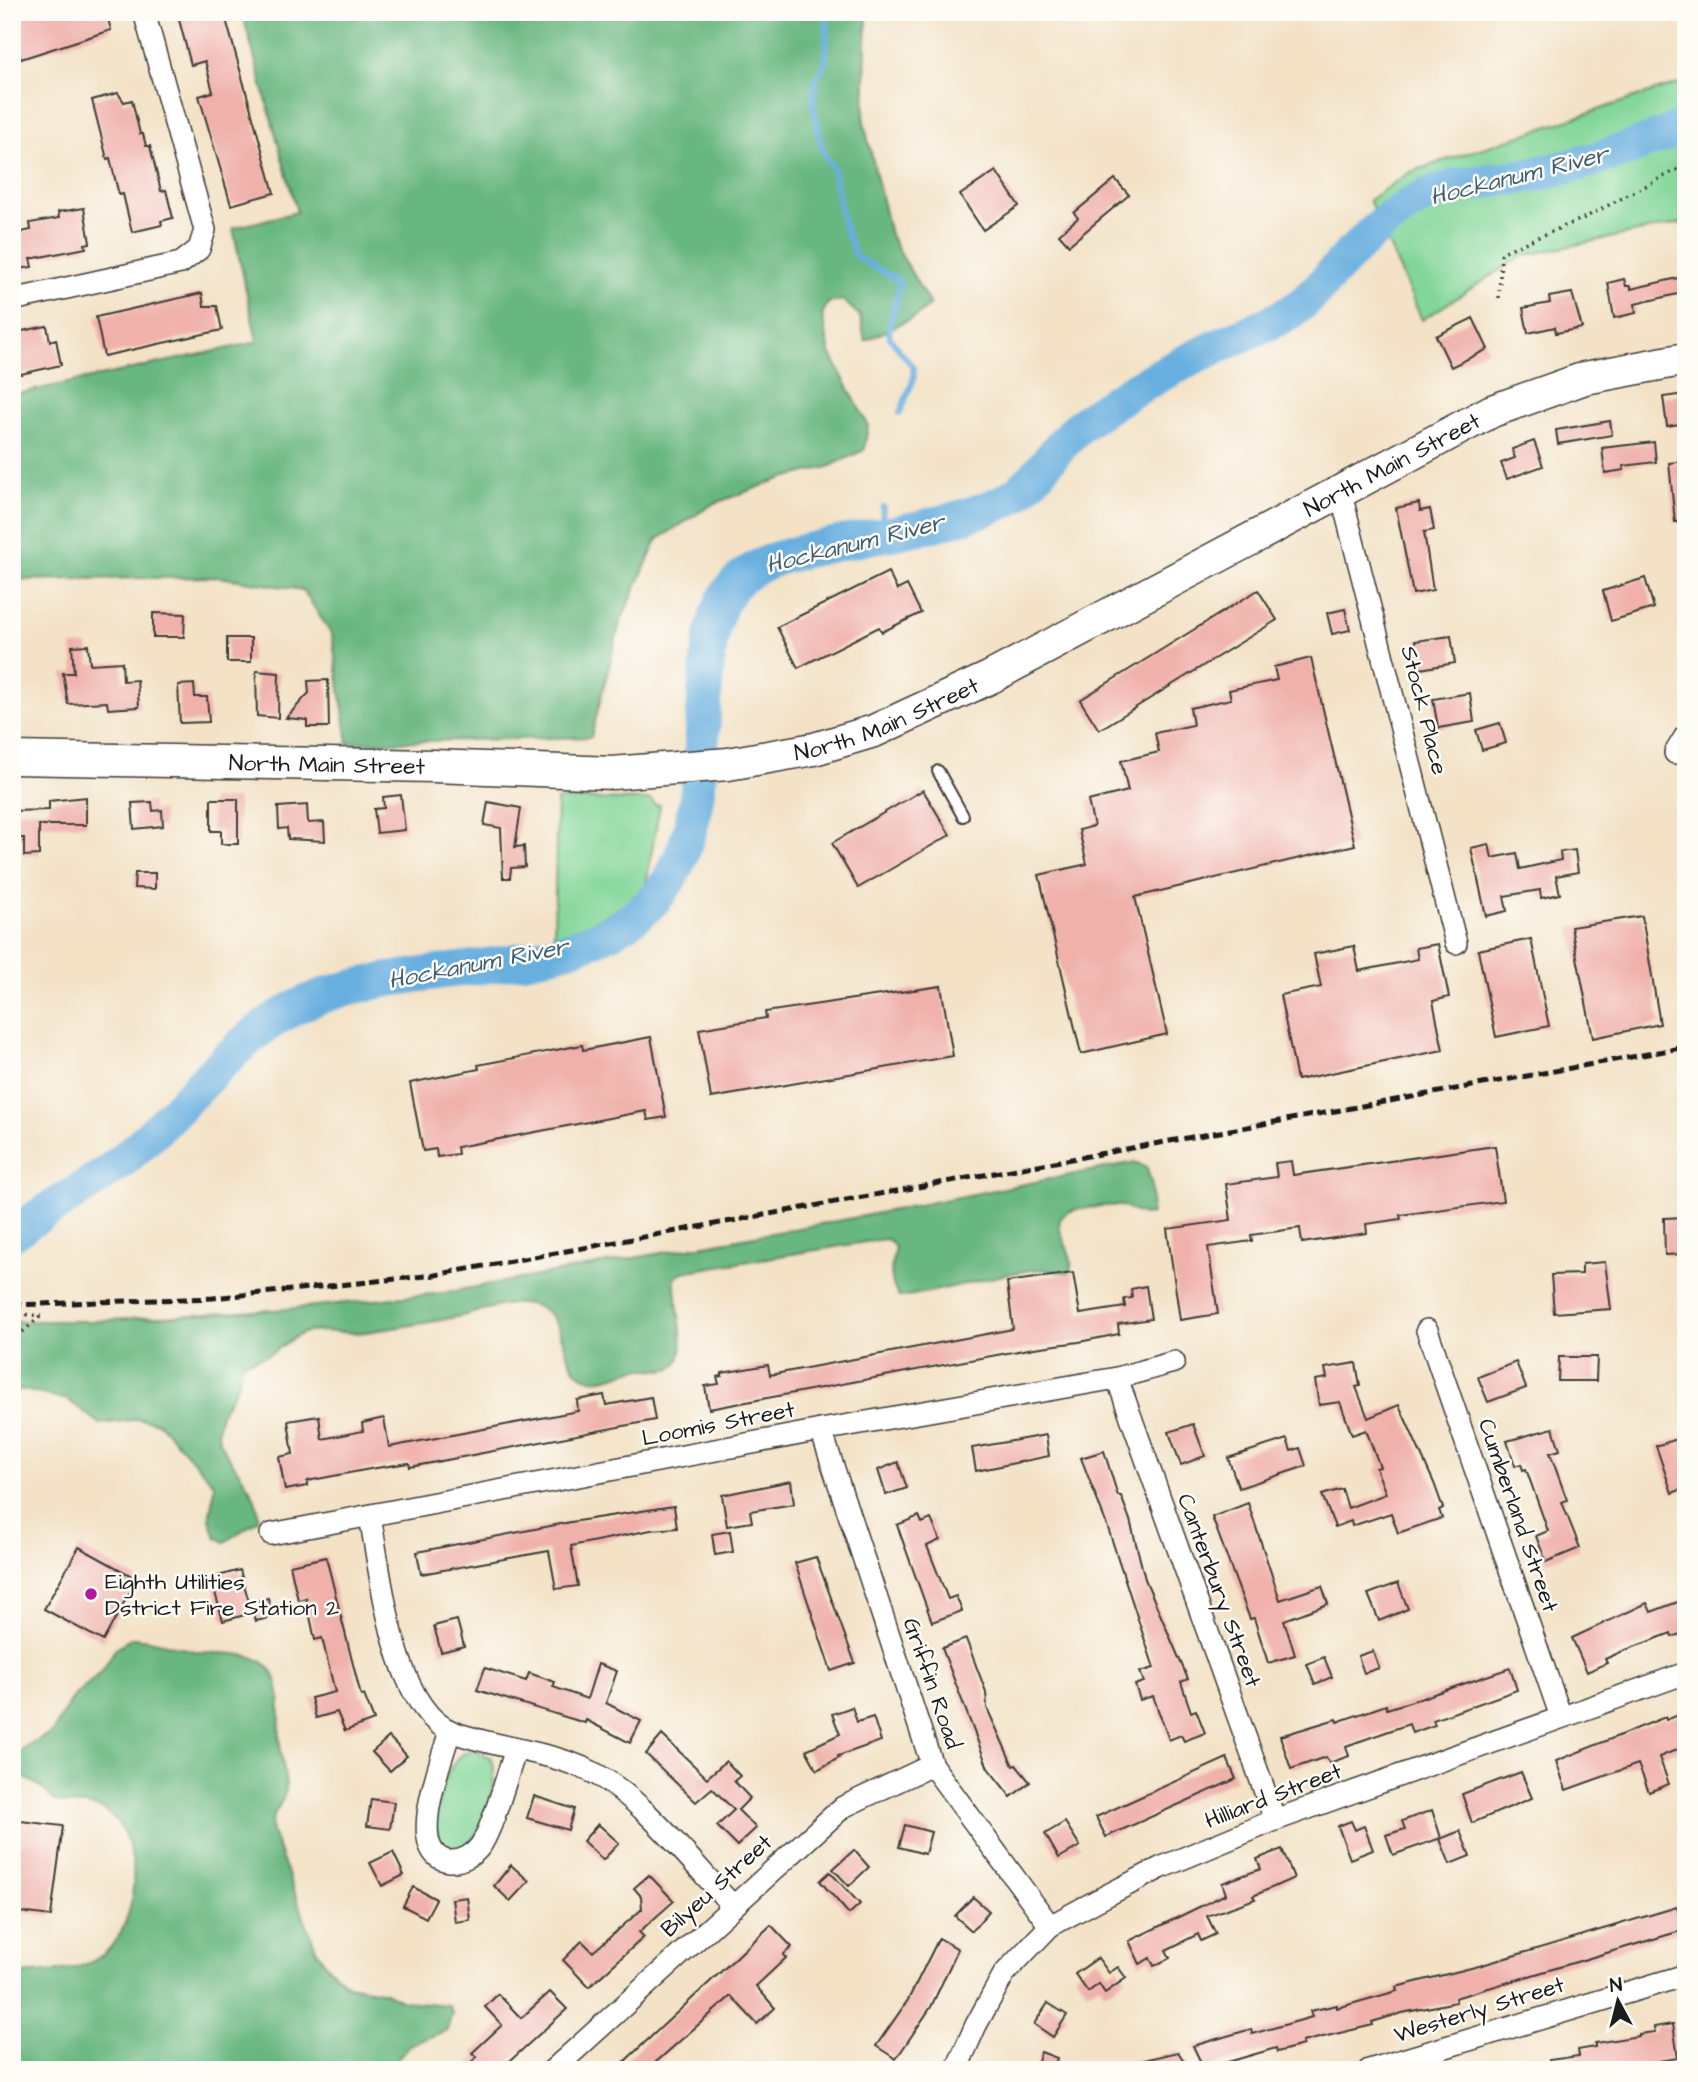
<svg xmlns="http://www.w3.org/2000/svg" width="1698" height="2082" font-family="'Architects Daughter',sans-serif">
<rect width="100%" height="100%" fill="#fdfcf7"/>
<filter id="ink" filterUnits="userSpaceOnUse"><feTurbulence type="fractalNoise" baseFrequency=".0143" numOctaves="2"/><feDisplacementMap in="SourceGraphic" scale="14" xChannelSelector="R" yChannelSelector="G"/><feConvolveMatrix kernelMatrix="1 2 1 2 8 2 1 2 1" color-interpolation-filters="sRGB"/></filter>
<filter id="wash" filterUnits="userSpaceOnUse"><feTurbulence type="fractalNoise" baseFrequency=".00686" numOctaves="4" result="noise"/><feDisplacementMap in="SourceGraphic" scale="28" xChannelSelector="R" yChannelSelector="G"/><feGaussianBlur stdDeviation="1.57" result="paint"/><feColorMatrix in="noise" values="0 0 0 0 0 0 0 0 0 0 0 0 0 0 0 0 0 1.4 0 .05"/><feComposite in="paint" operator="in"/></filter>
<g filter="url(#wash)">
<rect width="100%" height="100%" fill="#f3e2c6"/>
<g fill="#82d698" stroke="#4f795a" stroke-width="2">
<polygon points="1686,81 1686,222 1522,256 1422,320 1369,200 1410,172"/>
<polygon points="557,799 651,800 655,805 660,805 644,895 591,923 554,937"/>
<path d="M474,1750L491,1758C503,1777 477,1874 440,1843C438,1836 434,1828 435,1821C437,1798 449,1753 474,1750Z"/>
</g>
<g fill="#69b780" stroke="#426a4e" stroke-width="2">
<polygon points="242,12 867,12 864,122 890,235 930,305 917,316 865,341 860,316 843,300 828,303 822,314 830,353 868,425 864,450 828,467 783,478 713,504 657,540 620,623 591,737 348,743 332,635 303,590 219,577 12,580 12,395 257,342 233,228 297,212"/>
<path d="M1135,1162L1147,1168L1152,1186L1151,1214C1137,1217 1134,1209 1121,1206C1111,1204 1099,1207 1088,1208C1028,1212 1083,1252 1069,1272C1057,1273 1043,1268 1031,1270C986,1277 944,1291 899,1297C888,1281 891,1265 895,1247L889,1240L884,1239L682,1272L675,1278C672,1295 694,1359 671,1368C662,1372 648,1368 639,1369C624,1371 608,1381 592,1379C554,1372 574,1310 528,1304C506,1301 483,1311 461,1316C430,1323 398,1327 366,1332C348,1335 319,1328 303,1333C292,1337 282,1347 272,1353C263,1358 251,1360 242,1363C240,1370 240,1378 238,1384C230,1402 216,1413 218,1433C221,1458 262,1489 258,1520L225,1542L216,1537C203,1507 215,1510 214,1484L159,1423L140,1419L100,1424L68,1400L20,1389L12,1395V1321H93L287,1309L443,1293L848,1219Z"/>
<path d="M132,1638C156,1639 177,1648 200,1652C217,1654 238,1652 254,1658C290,1670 277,1718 280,1745C281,1759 286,1774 286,1788C285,1805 268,1813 272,1832L316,1949L326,1965L348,1985L386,1992L403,2001L448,2005L452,2013L447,2030L410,2045L387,2070H12V1975C40,1971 70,1974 95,1960C140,1935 148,1842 106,1811C91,1801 69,1808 54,1800C50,1798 46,1792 43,1789C35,1782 24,1778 15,1773L12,1756L53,1731L73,1697L101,1672L116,1648Z"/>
</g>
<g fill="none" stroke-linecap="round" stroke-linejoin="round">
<g stroke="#68afdf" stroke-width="6">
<polyline points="828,12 825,65 816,78 813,104 822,150 833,169 844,227 856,257 898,280 900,285 889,329 890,338 913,367 914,378 900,413"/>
<polyline points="881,535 883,507"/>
</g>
<path stroke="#68afdf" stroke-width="35" d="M12,1234C50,1206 93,1186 129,1155C188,1105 236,1032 309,1001C407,961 547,979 633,918C710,864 698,750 707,667C711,635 715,600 741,578C766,557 801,552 831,545C887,533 948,526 1000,503C1037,487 1053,445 1085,422C1128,390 1179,364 1227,342C1249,331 1274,323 1295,309C1313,297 1326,279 1341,264C1363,240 1388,217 1416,201C1452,181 1492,182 1531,175C1585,164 1637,148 1686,125"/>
</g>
<g id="blocks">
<g fill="#f0b1ab">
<polygon points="30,12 106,12 111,30 21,59 18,50 12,52 12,17"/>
<polygon points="177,12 224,12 274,193 231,205 199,96 213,92 205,61 191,65"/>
<polygon points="118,93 124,102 132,100 140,134 143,134 146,146 150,146 161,191 166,190 173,218 161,221 162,225 132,232 123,194 119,195 110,158 107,159 92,100"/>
<polygon points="996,171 1019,206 983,230 960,195"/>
<polygon points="1115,179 1129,195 1069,245 1059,234 1078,218 1074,213"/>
<polygon points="84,208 90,243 85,244 86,248 30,259 32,267 12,270 12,234 31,230 30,223 59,218 58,212"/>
<polygon points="1686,276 1686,292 1635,304 1636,313 1614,318 1608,283 1624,279 1626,286 1631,286 1631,289"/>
<polygon points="202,293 204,306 217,306 222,330 104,356 96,317"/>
<polygon points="1572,293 1582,328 1556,333 1555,327 1528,333 1523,308 1550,303 1549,297"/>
<polygon points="1473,318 1488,349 1451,367 1436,336"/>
<polygon points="47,326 50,341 56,339 61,365 12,376 12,338 18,336 17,332"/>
<polygon points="1686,394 1686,423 1667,426 1663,397"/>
<polygon points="1610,421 1612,435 1558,444 1556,430"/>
<polygon points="1534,441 1543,466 1507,479 1501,463 1515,458 1512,449"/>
<polygon points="1654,442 1656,462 1623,466 1624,470 1605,473 1602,448"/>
<polygon points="1686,461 1686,522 1675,522 1669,463"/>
<polygon points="1419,503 1420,511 1430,509 1434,530 1424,532 1433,590 1413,594 1396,508"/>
<polygon points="888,572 897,590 907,585 921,613 882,632 879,627 798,668 777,627"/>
<polygon points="1645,578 1654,608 1611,621 1603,591"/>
<polygon points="1258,590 1277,620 1099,730 1080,700"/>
<polygon points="1345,609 1350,630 1332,634 1327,613"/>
<polygon points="153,613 185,614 184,637 153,637"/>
<polygon points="1451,636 1455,663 1420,669 1415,641"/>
<rect x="227" y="638" width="24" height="24"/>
<polygon points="88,645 90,664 122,662 123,681 137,680 139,707 108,709 107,702 68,704 63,673 74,673 72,646"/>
<polygon points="1311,658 1355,845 1135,897 1167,1034 1081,1054 1039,875 1087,864 1079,830 1094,826 1088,801 1128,791 1121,761 1159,752 1155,733 1193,725 1190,708 1231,699 1229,690 1277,680 1274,667"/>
<polygon points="256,671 279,673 278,718 257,716"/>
<polygon points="328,680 329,727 307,727 307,720 286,718 309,693 308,681"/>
<polygon points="194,684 195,697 207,697 209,722 180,723 178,685"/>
<polygon points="1470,693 1474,722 1438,728 1433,699"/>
<polygon points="1500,723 1506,743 1482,750 1476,730"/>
<polygon points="923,790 950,835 858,888 832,843"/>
<polygon points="401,795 405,830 377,833 374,809 384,808 383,797"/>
<polygon points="86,797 86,825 39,825 39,855 24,856 24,838 12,838 12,811 49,810 49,801"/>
<polygon points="211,799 238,799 238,844 221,844 221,831 211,831"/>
<polygon points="152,802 153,811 162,810 163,826 134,829 132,803"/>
<polygon points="488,802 521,808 515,847 524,846 525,867 511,868 510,878 503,878 501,828 484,825"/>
<polygon points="307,805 308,823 324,822 325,841 288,839 287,828 279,829 278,807"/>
<polygon points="1489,844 1492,858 1517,853 1520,869 1561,860 1560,852 1575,850 1578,872 1556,876 1560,894 1541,898 1540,890 1504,896 1507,911 1486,916 1471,848"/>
<polygon points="135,873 155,873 155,889 134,888"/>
<polygon points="1642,916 1660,1024 1593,1038 1571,927"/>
<polygon points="1531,939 1549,1026 1496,1037 1478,950"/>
<polygon points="1438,944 1449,997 1433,1001 1443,1050 1297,1080 1280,995 1321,987 1314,954 1354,946 1359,971 1418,959 1416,948"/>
<polygon points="941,986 953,1056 711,1098 699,1029 766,1018 765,1012"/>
<polygon points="651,1037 666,1117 648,1120 646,1111 457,1147 458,1154 437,1157 436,1149 423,1151 410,1083 479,1069 478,1065 582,1045 583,1050"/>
<polygon points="1495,1146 1503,1201 1400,1215 1401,1219 1366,1224 1367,1233 1302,1243 1300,1228 1251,1235 1252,1241 1208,1247 1218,1314 1180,1320 1167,1229 1231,1220 1226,1184 1277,1177 1275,1163 1291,1161 1293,1175"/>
<polygon points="1686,1217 1686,1254 1665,1255 1664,1218"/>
<polygon points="1605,1262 1611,1309 1554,1313 1551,1275 1582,1274 1582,1264"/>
<polygon points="1073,1273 1080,1314 1125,1307 1124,1299 1132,1298 1131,1289 1146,1286 1151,1319 1118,1324 1119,1334 1079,1342 1034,1348 709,1409 705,1386 719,1384 717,1377 722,1376 722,1373 768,1365 770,1375 775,1374 1013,1329 1007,1282"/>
<polygon points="1559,1357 1597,1357 1596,1381 1558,1381"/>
<polygon points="1516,1362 1526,1388 1488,1402 1478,1377"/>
<polygon points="1356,1363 1360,1386 1356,1387 1368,1418 1399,1405 1434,1483 1443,1508 1439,1510 1442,1518 1398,1533 1391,1513 1352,1526 1351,1521 1335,1527 1322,1495 1342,1489 1348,1508 1386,1494 1376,1468 1380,1467 1366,1430 1352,1435 1340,1402 1319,1405 1315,1380 1327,1378 1325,1368"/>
<polygon points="604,1395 606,1405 651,1397 655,1420 410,1467 409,1463 370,1469 307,1481 307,1486 285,1490 279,1457 293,1454 288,1421 319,1416 322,1439 363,1431 362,1423 384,1418 389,1447 578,1411 577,1400"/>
<polygon points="1193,1424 1205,1456 1181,1465 1169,1432"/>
<polygon points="1553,1428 1560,1450 1550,1453 1567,1500 1562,1502 1580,1548 1546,1562 1536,1536 1548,1531 1526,1469 1523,1470 1521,1464 1515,1466 1507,1441"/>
<polygon points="1046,1435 1049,1456 976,1471 972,1448"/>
<polygon points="1686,1436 1686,1488 1672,1493 1656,1446"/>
<polygon points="1287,1439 1291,1451 1300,1448 1306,1466 1239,1488 1228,1458"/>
<polygon points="1104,1451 1118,1496 1121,1496 1130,1520 1145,1579 1188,1679 1181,1682 1191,1712 1196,1710 1205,1733 1184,1741 1181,1735 1169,1740 1153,1696 1140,1700 1135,1685 1144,1682 1140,1672 1154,1668 1108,1528 1081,1458"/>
<polygon points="898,1462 907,1488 886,1495 878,1470"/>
<polygon points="791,1481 794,1504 750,1511 752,1522 727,1526 722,1495"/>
<polygon points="1248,1503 1280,1600 1322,1586 1328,1604 1284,1620 1295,1655 1268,1663 1254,1618 1250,1619 1212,1517"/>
<polygon points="674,1506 677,1528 651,1530 571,1546 578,1586 556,1589 549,1551 421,1574 417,1552 571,1522"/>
<polygon points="919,1516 922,1523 931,1519 940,1540 927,1546 948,1599 956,1596 962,1611 932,1622 897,1525"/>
<polygon points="730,1531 733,1552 715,1555 712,1534"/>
<polygon points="79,1547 137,1579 103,1641 44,1609"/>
<polygon points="326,1557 361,1696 364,1695 374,1720 345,1731 337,1712 316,1718 311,1698 335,1692 322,1638 315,1640 306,1598 298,1600 290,1565"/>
<polygon points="816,1557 855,1663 831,1671 795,1563"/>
<polygon points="240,1570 252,1613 223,1621 211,1578"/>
<polygon points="1398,1583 1408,1609 1379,1621 1368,1594"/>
<polygon points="268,1598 273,1617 256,1621 251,1603"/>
<polygon points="1686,1599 1686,1632 1672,1637 1671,1633 1623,1651 1605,1659 1607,1663 1587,1672 1572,1638 1647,1603 1651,1612"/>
<polygon points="457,1620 464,1646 441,1652 434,1626"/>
<polygon points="966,1639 986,1692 987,1708 1013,1766 1016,1765 1030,1782 1011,1797 988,1768 942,1648"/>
<polygon points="1373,1651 1379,1668 1364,1673 1358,1656"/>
<polygon points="1324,1657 1332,1677 1315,1684 1307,1664"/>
<polygon points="598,1664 617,1671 606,1703 641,1721 630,1743 586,1720 585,1723 477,1690 485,1668 526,1681 529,1673 555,1682 553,1687 587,1699"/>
<polygon points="1510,1668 1517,1690 1433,1720 1435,1725 1412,1733 1409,1724 1346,1746 1349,1756 1329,1763 1326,1757 1291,1769 1280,1736 1336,1719 1337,1722 1386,1705 1387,1709 1425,1697"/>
<polygon points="852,1707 857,1722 873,1717 881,1741 838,1756 839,1758 817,1770 806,1750 840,1734 832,1714"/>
<polygon points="1686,1712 1686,1746 1659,1757 1669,1784 1649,1792 1638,1764 1566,1790 1556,1761 1665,1717 1666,1720"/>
<polygon points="662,1735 707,1778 726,1761 740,1776 734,1781 750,1798 738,1810 756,1828 737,1846 717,1826 734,1810 712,1788 696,1802 646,1754"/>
<polygon points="389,1737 407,1756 390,1771 372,1752"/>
<polygon points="1227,1758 1236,1779 1106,1837 1096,1817"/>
<polygon points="1521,1772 1532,1798 1472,1823 1462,1794"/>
<polygon points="534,1796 574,1809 568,1830 527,1818"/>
<polygon points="371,1799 394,1802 390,1829 367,1826"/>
<polygon points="1432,1810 1441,1838 1393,1855 1386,1835 1405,1829 1402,1821"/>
<polygon points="12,1820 63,1826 51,1916 12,1911"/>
<polygon points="1351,1821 1355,1830 1364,1826 1373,1850 1350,1859 1338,1826"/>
<polygon points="1065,1822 1080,1846 1059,1858 1045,1834"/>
<polygon points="598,1824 619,1843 603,1860 583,1841"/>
<polygon points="905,1825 931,1832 925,1854 899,1847"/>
<polygon points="1460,1831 1470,1856 1450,1864 1440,1839"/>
<polygon points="1282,1849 1294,1878 1253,1896 1255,1899 1207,1916 1216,1934 1201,1941 1198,1934 1166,1950 1170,1958 1154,1966 1150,1958 1140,1964 1129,1941 1226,1894 1222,1883 1261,1869 1257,1859"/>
<polygon points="854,1850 869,1867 849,1886 833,1869"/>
<polygon points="393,1852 404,1875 382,1886 370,1863"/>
<polygon points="511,1865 529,1881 510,1901 494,1886"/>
<polygon points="830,1872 860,1904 849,1914 820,1881"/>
<polygon points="649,1875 674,1901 639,1932 644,1937 589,1987 563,1960 582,1941 593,1952 642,1909 641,1896 634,1888"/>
<polygon points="413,1887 436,1899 426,1918 403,1906"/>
<polygon points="467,1897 470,1920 455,1922 452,1899"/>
<polygon points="973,1897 989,1911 972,1931 955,1916"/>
<polygon points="1677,1907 1684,1930 1455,1998 1456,2002 1402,2013 1372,2022 1373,2025 1302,2042 1303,2045 1277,2052 1276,2048 1204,2069 1193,2046 1251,2029 1252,2034 1312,2017 1310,2011 1337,2005 1337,2008 1397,1991 1396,1987 1479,1966"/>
<polygon points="771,1925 792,1947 783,1955 786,1958 756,1986 775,2008 757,2024 731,1996 647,2070 634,2070 625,2061"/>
<polygon points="939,1938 958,1949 931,2007 896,2059 876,2046 908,2000"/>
<polygon points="1098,1958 1109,1973 1118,1967 1126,1978 1105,1993 1099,1984 1088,1992 1075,1974"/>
<polygon points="550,1992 567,2009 500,2070 462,2070 477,2057 472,2053 502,2025 485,2007 498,1994 521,2018"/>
<polygon points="1048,2003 1067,2015 1053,2037 1034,2024"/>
<polygon points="1673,2024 1678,2058 1659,2061 1660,2065 1627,2070 1550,2070 1549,2060 1579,2056 1578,2050 1595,2047 1595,2043 1639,2036 1639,2034 1655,2032 1654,2027"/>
<polygon points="1041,2052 1057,2058 1053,2070 1035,2070"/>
<polygon points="1178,2052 1190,2070 1129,2070 1128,2064"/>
</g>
</g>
</g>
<g filter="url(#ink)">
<use href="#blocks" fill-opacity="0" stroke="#3c3a36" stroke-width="2"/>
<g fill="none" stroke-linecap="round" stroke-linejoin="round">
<defs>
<polyline id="service" points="938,771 963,816"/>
<g id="minor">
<polyline points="12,300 181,263 199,249 205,230 144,12"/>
<polyline points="1340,490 1456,943"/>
<polyline points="1675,753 1686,735"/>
<polyline points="1427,1330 1561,1717"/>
<polyline points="1117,1378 1275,1820"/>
<polyline points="821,1430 932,1765 1050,1926"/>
<path d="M370,1517C381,1573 393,1710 453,1732C497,1748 548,1751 590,1771C640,1795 693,1864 732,1905"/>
<polyline points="271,1534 821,1430 1117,1378 1174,1362"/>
<path d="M450,1731C443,1757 403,1855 449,1861C462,1862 474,1855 481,1845C495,1823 506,1776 516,1750"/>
<polyline points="553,2070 843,1807 932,1765"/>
<polyline points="956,2070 976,2025 1004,1974 1050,1926 1098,1900 1160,1868 1275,1820 1686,1673"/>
<polyline points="1369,2070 1686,1975"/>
</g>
<g id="secondary">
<path id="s1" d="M12,758L434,766L612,773L728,764L814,749L874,731L991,677L1492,411L1585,378L1686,359"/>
</g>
</defs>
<use href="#service" stroke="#3c3a36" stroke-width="14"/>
<use href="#minor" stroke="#3c3a36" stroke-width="24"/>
<use href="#secondary" stroke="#3c3a36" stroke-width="35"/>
<g stroke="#3c3a36" stroke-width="3.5" stroke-dasharray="2 5" stroke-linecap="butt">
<polyline points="1499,298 1501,255 1505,251 1582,219 1686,165"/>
<polyline points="12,1313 41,1316"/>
<polyline points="12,1341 41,1316"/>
</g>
<use href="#service" stroke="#fff" stroke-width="10"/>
<use href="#minor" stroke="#fff" stroke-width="21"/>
<use href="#secondary" stroke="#fff" stroke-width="32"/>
<polyline stroke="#1c1c1c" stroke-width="5" stroke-dasharray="10 5" stroke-linecap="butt" points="12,1305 213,1298 435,1275 1686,1047"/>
</g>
</g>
<circle fill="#b5179e" stroke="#fdfcf7" stroke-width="2.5" cx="91" cy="1594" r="7"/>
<g text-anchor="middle" stroke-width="5" stroke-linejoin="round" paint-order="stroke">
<g font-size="23" fill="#1c1c1c" stroke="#fdfcf7">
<text dy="8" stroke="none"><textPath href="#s1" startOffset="1449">North Main Street</textPath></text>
<text transform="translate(1425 710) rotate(76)" y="8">Stock Place</text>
<text dy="8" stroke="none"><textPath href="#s1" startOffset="882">North Main Street</textPath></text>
<text dy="8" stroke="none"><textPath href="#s1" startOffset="315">North Main Street</textPath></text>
<text transform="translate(718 1423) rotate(-11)" y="8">Loomis Street</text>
<text transform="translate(1519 1515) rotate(71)" y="8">Cumberland Street</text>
<text transform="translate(1220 1590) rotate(70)" y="8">Canterbury Street</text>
<text transform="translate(933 1683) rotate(71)" y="8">Griffin Road</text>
<text transform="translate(1273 1795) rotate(-21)" y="8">Hilliard Street</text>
<text transform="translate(716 1885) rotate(-42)" y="8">Bilyeu Street</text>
<text transform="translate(1479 2009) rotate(-17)" y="8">Westerly Street</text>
</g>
<g font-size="23" fill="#1c1c1c" stroke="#fdfcf7" text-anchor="start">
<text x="105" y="1589">Eighth Utilities<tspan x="105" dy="26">Dstrict Fire Station 2</tspan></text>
</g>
<g font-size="24" font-style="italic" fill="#3e5e74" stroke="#fdfcf7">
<text transform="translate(1519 175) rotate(-14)" y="8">Hockanum River</text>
<text transform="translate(855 543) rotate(-14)" y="8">Hockanum River</text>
<text transform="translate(478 963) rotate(-11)" y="8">Hockanum River</text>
</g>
</g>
<rect width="1698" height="2082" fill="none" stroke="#fdfcf7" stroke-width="42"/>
<g transform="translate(1618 2001) rotate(353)" stroke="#fdfcf7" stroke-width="5" paint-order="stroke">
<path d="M0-5L12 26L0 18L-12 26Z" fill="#1c1c1c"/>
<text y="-10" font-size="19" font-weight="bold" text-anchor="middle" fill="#1c1c1c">N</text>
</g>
</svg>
